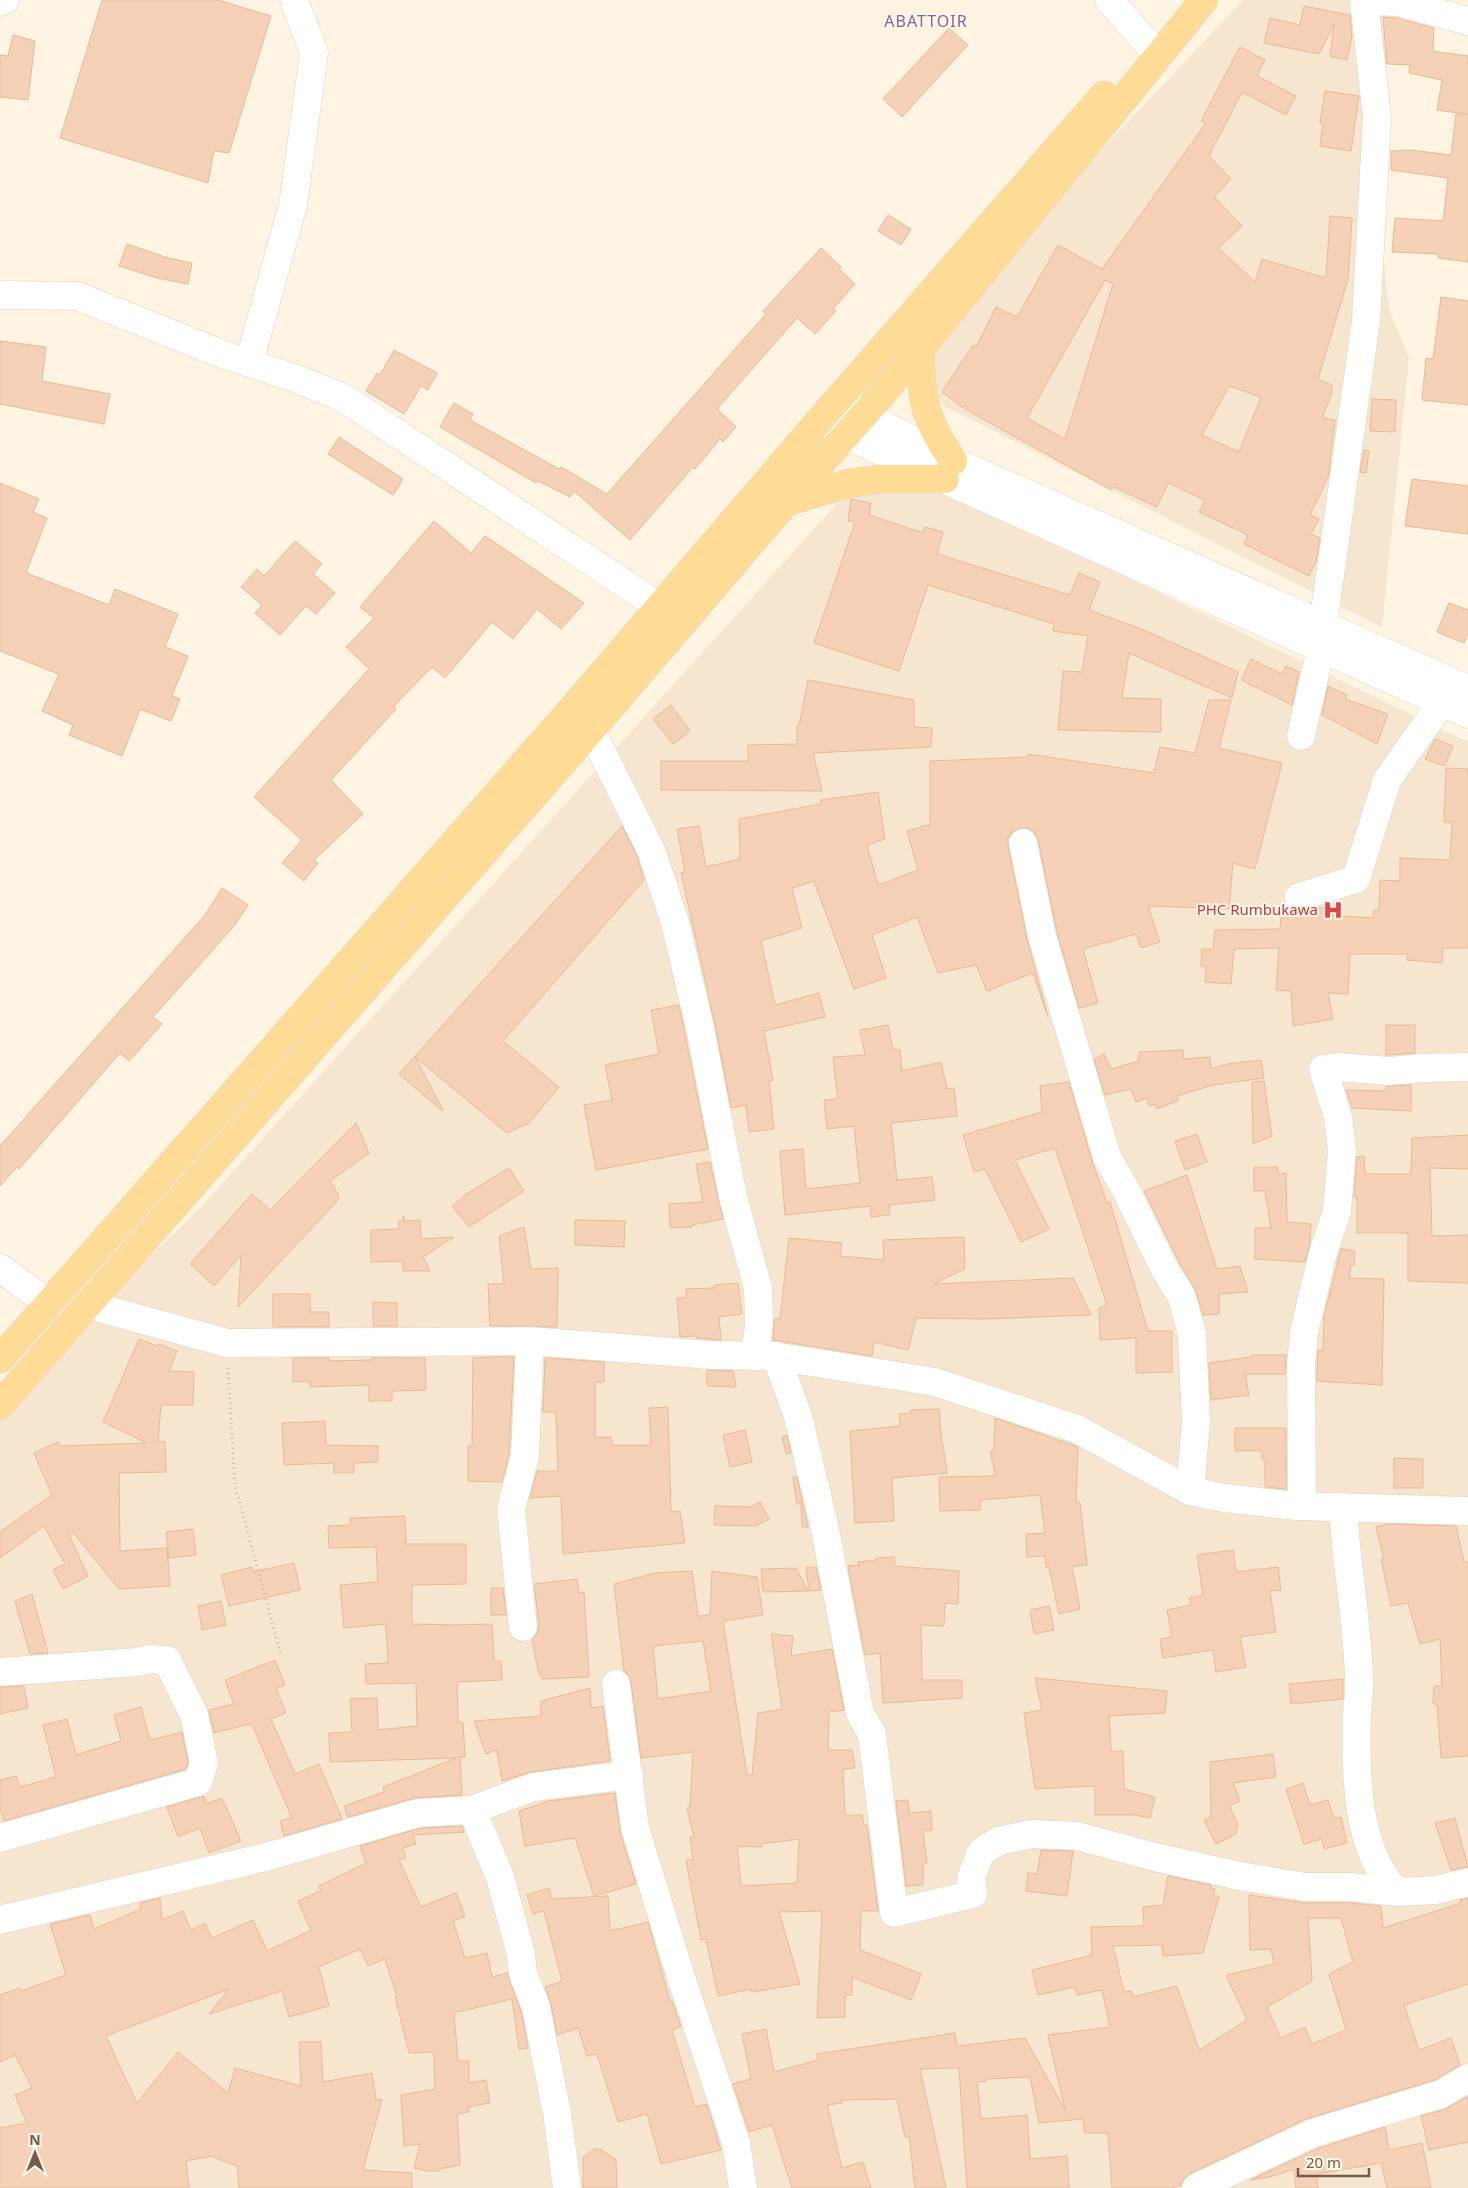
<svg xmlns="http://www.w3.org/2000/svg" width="1468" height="2188" font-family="'Noto Sans',sans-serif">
<rect width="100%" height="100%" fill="#fef4e1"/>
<g fill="#f6e6cf">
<polygon points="1243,0 1387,0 1385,139 1379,216 1389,309 1409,358 1382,627 887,377"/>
<polygon points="879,457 1468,742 1468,2188 0,2188 0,1404 200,1208"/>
</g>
<g fill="#f5d2b7" stroke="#e9b996" fill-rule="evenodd">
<polygon points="102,0 218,0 271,16 229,153 214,151 208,183 60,138"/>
<polygon points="1304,6 1350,15 1352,36 1347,60 1330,56 1334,24 1319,54 1264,43 1270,18 1300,25"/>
<polygon points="1383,17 1397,18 1434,28 1433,51 1468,56 1468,262 1438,258 1438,254 1392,252 1395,218 1443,221 1448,178 1391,170 1391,151 1411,150 1451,155 1456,114 1466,114 1437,110 1442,80 1409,73 1410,65 1387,64"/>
<polygon points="949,28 968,45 902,117 883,99"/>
<polygon points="13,35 35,41 28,100 0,97 0,55 8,56"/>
<path d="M1240,47L1265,60L1257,76L1296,96L1286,115L1242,92L1209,156L1231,179L1214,197L1242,226L1218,248L1255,282L1262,259L1326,278L1330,216L1352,218L1348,279L1318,379L1332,385V393L1322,418L1335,420L1328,478L1310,515L1319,519L1311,534L1320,538L1316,561L1309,576L1244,544L1248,535L1199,512L1205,500L1168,483L1157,507L1114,487L1111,490L965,409L942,392L973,345L976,347L996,307L1017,317L1058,245L1102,269L1206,123L1201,121ZM1105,280L1113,284L1065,439L1027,418ZM1229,386L1261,397L1239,452L1202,435Z"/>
<polygon points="1325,91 1359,96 1351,151 1320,146 1323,124 1320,123"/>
<polygon points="888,215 911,229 901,245 878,231"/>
<polygon points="127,244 165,257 192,263 188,284 157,278 119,266"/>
<polygon points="821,248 841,267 839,269 855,284 833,309 836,311 815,334 797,318 717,409 736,427 723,442 720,439 695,469 693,467 630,540 574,491 570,497 538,481 536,483 440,427 454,403 473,414 470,420 559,469 561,467 607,494 766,314 763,311"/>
<polygon points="1441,297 1468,301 1468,405 1422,400 1426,358 1433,359"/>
<polygon points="0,341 46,347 42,381 110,394 104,424 0,404"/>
<polygon points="394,350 437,373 428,390 421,386 404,414 366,391 377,373 380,375"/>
<polygon points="1372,399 1396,400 1395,432 1370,431"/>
<polygon points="339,437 403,479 393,495 328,454"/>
<polygon points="1364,450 1369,451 1366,473 1360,472"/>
<polygon points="1412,479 1468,486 1468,534 1405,526"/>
<polygon points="0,483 39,499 33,512 47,518 26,573 109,605 115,589 178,614 165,647 188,656 172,696 180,699 171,721 140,709 122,756 69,735 73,725 42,711 59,674 0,651"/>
<polygon points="851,499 871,503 869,515 923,533 925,527 943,532 937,554 1070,595 1079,573 1100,582 1089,610 1144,630 1238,672 1232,698 1129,653 1122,698 1161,699 1161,732 1058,730 1063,671 1082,672 1088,636 1053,631 1054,624 928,585 899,671 814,643 855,522 848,521"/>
<polygon points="434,521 471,553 485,536 584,603 561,629 537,609 513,639 492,622 445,678 432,667 394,706 396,709 331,780 363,814 314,860 318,863 304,881 282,863 302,840 254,797 369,669 346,647 374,618 360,607"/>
<polygon points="295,541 322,564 313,574 335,593 316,614 306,606 280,635 255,613 262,605 241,587 257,569 264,576"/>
<polygon points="1449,603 1468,610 1468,633 1464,643 1437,632"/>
<polygon points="1251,659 1282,674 1286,666 1299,672 1292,705 1241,680"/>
<polygon points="808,680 914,700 914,727 932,728 931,747 813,753 822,791 661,790 661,761 748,761 748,745 797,744 797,726 799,726"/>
<polygon points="1328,686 1347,695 1345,699 1388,714 1377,744 1322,715"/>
<polygon points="1209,700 1231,700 1219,748 1282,763 1255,869 1233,863 1229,909 1148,906 1160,942 1141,948 1136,934 1083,949 1098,1003 1079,1008 1057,932 1038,839 1034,832 1028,828 1020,828 1013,831 1008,838 1008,846 1027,939 1048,1017 1033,973 987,991 976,965 938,973 917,917 872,935 886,978 854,989 814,881 792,888 802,928 761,941 775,1005 819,993 825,1017 764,1031 773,1080 769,1081 774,1129 749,1132 746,1105 731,1108 715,1024 681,873 685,872 677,829 699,826 706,867 740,859 739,819 821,804 821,800 878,792 885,839 867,845 878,885 918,870 907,831 931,824 930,819 930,761 1028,757 1028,754 1154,773 1160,747 1195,753"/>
<polygon points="671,705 690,731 673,744 653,719"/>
<polygon points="1435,739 1453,746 1445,766 1425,759"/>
<polygon points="1446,768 1468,769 1468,948 1443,948 1442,963 1407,960 1407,954 1350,954 1348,994 1328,993 1333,1019 1293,1026 1291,991 1276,990 1279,948 1234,949 1231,984 1205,982 1206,967 1201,966 1202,949 1213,949 1215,930 1280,929 1281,913 1304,914 1304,912 1316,908 1324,908 1324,915 1373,918 1374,910 1379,910 1380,880 1400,881 1400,858 1450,860 1452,822 1444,822"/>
<polygon points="622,826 637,856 644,880 503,1041 559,1087 529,1123 507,1133 415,1057 443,1110 442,1111 399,1074"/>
<polygon points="222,888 248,905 235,925 153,1017 162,1024 129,1061 120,1053 19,1169 17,1167 0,1186 0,1146 205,915"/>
<polygon points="679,1005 708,1149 596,1170 584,1105 612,1100 605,1065 659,1054 651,1010"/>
<polygon points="888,1025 893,1050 900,1050 902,1071 941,1062 947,1089 954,1088 957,1116 891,1123 897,1180 932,1177 935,1200 889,1205 890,1215 871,1217 870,1206 785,1215 780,1151 803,1149 806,1189 860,1183 854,1126 827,1129 824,1100 838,1099 833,1057 865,1055 860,1030"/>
<polygon points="1386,1025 1415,1025 1415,1053 1386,1055"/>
<polygon points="1183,1050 1184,1059 1210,1057 1211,1069 1227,1064 1261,1060 1264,1078 1213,1085 1177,1096 1179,1100 1157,1109 1155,1104 1149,1106 1147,1098 1136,1102 1131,1089 1105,1095 1094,1059 1104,1054 1111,1069 1139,1061 1139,1052"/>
<polygon points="1264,1081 1272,1136 1253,1144 1252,1082"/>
<polygon points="1069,1082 1092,1161 1107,1203 1110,1202 1148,1331 1172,1331 1172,1372 1136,1373 1136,1338 1100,1340 1099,1308 1107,1305 1055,1148 1015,1160 1049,1229 1021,1242 985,1169 974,1172 963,1135 1042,1112 1040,1086"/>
<polygon points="1411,1085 1411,1111 1352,1108 1346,1090 1385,1091 1386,1086"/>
<polygon points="356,1123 369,1153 330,1181 338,1194 338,1200 238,1307 241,1255 214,1286 190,1264 252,1194 270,1210"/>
<polygon points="1197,1134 1207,1162 1185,1170 1175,1141"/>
<polygon points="1468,1135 1468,1169 1430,1168 1432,1236 1468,1235 1468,1283 1408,1281 1408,1233 1357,1233 1357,1197 1354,1197 1357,1157 1364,1156 1365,1174 1411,1174 1412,1138"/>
<polygon points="710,1162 723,1219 692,1225 692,1227 670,1228 669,1204 703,1202 696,1164"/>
<polygon points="1254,1167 1277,1167 1278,1174 1286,1173 1287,1222 1311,1224 1310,1243 1305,1262 1255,1259 1255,1228 1271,1228 1265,1191 1254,1191"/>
<polygon points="509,1168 524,1191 469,1227 452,1206 468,1193"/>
<polygon points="1187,1175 1217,1269 1240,1266 1248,1292 1219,1294 1219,1314 1203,1315 1195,1289 1179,1262 1144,1191"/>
<polygon points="403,1216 405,1221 420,1220 421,1239 454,1237 423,1257 430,1271 403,1271 403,1261 371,1262 371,1230 399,1229 399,1221 403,1221"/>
<polygon points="575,1220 625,1221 624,1247 575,1245"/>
<polygon points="524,1227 531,1269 558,1268 557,1327 490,1326 488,1284 504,1284 499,1236"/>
<polygon points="964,1237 965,1269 934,1284 1073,1278 1091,1315 985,1319 916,1318 908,1350 874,1342 872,1356 773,1340 774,1319 780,1319 789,1238 842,1243 840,1256 884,1260 883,1240"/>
<polygon points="1341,1249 1355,1251 1354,1265 1351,1265 1349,1278 1384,1279 1382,1385 1317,1381 1318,1350 1323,1351 1324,1316"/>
<polygon points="738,1283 742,1314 719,1317 721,1340 697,1338 697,1336 680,1337 677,1298 686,1298 686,1289 714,1288 714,1285"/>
<polygon points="273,1294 310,1294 310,1312 329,1312 329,1327 273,1327"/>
<polygon points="373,1302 397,1303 397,1326 373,1326"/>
<polygon points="139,1339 157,1346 158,1344 177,1351 169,1371 194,1372 193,1405 161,1405 158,1442 165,1442 166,1472 119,1473 120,1551 167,1548 170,1586 119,1589 73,1532 69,1535 88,1576 63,1589 53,1570 65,1564 44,1526 0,1558 0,1532 52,1495 34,1453 58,1442 59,1446 147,1443 103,1422"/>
<polygon points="1251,1355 1286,1355 1285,1374 1245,1374 1249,1395 1211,1400 1209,1363 1251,1357"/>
<polygon points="492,1357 514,1357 509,1454 502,1482 468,1481 468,1446 472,1446 473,1358"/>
<polygon points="293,1358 329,1358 329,1361 372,1360 372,1358 425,1358 426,1390 392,1391 392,1401 369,1401 369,1385 310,1387 310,1381 293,1382"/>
<polygon points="545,1358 604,1362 604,1382 595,1382 595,1437 611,1437 612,1445 651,1445 649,1408 668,1407 671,1512 680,1511 685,1543 563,1554 561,1496 530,1498 537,1471 558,1471 556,1412 543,1412"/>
<polygon points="707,1370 733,1371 736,1387 707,1386"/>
<polygon points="939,1409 942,1445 943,1445 947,1473 892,1478 894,1521 855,1523 850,1431 900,1426 899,1414 911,1413 911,1410"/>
<polygon points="995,1418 1078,1447 1076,1502 1080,1502 1087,1565 1072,1566 1080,1609 1059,1614 1049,1567 1046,1568 1045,1556 1027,1557 1026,1534 1045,1533 1040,1495 980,1500 980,1510 940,1511 939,1477 996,1476 990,1452 994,1451"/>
<polygon points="325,1421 326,1445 378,1446 378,1462 354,1463 354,1473 334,1473 334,1463 284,1465 282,1423"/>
<polygon points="1235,1428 1286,1428 1286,1489 1265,1487 1265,1460 1262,1460 1262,1451 1235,1451"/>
<polygon points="745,1430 752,1462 730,1467 723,1435"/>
<polygon points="787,1435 791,1453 786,1454 782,1437"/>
<polygon points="1394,1458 1423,1459 1423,1488 1394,1488"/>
<polygon points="793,1477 797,1477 808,1527 802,1527 801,1502 797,1505"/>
<polygon points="760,1502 769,1519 756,1526 714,1525 715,1506 749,1507"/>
<polygon points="405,1516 406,1544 466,1544 466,1584 412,1585 412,1624 455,1625 492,1624 494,1661 501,1661 502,1680 457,1682 458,1723 463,1722 465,1757 460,1757 462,1795 414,1798 348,1817 344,1806 384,1792 383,1787 456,1758 330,1762 329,1733 352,1732 350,1699 377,1698 378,1730 417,1726 416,1683 366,1684 365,1664 388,1663 386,1624 344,1628 340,1585 378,1582 376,1547 329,1548 328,1526 350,1525 350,1518"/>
<polygon points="1388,1524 1456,1526 1464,1562 1468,1562 1468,1756 1441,1758 1437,1704 1433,1704 1434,1686 1442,1686 1440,1639 1420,1644 1408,1603 1391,1606 1381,1559 1384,1559 1376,1527"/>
<polygon points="193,1529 196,1555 169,1558 166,1532"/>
<polygon points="1233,1550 1236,1572 1278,1567 1281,1590 1270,1591 1276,1632 1240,1637 1246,1667 1216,1672 1213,1650 1163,1658 1160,1639 1172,1637 1167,1610 1191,1605 1189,1598 1203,1595 1197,1555"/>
<polygon points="894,1557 895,1566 959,1571 958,1604 945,1603 944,1626 921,1625 922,1680 962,1680 962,1698 883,1703 880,1653 865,1655 848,1566 859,1565 858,1562 876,1560 876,1558"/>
<polygon points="294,1563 300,1590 229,1606 221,1575 252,1567 253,1572"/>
<polygon points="806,1567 816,1567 821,1590 809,1591"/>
<polygon points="796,1568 808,1591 763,1592 761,1569"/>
<path d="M692,1571L698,1616L710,1615L712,1571L757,1577L763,1615L723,1621L747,1775H752L758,1713L782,1709L771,1634L793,1636L791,1656L832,1649L844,1710L829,1712L828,1750H852L855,1768L843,1769L845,1815H862L864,1825H867L878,1911H861L860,1950L921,1974L911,2000L852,1977V1995H845V2017L817,2018L822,1911L779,1912L800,1984L752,1992L751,1989L718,1996L706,1939L701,1940L686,1860H693L690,1837H694L687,1808L690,1807L693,1752L641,1758L631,1682L629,1675L624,1671L614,1584L655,1573ZM703,1641L711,1691L658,1699L653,1646ZM799,1839L797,1883L741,1886L737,1846L762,1847V1844Z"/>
<polygon points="577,1579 579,1593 584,1592 589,1677 542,1679 542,1675 539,1675 532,1640 537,1634 539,1625 534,1584"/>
<polygon points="491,1588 503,1588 506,1615 491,1615"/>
<polygon points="32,1594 48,1653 30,1654 15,1601"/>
<polygon points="221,1601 226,1625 202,1630 198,1606"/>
<polygon points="1049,1606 1054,1630 1034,1634 1030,1610"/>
<polygon points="275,1660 285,1685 276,1688 286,1713 271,1719 295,1774 319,1764 342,1819 284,1836 280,1821 292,1818 253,1727 250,1724 214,1733 209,1710 234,1704 225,1680"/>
<polygon points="1035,1678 1167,1691 1165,1713 1109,1716 1111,1751 1123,1751 1124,1789 1155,1797 1150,1818 1135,1815 1095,1815 1095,1786 1035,1789 1024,1713 1042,1710"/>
<polygon points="1343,1679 1343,1699 1291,1704 1289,1684"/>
<polygon points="24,1686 28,1708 0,1714 0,1687"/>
<polygon points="590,1688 591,1708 603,1706 610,1761 531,1772 502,1781 497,1750 486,1754 474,1721 541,1716 541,1701"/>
<polygon points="141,1707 150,1740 182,1732 188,1762 186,1769 4,1821 0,1807 0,1780 16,1776 20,1787 56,1777 43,1725 67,1719 76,1755 121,1741 114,1715"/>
<polygon points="1273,1754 1276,1777 1233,1783 1240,1801 1229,1806 1238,1824 1236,1834 1216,1844 1204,1820 1211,1817 1210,1762"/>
<polygon points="1303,1783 1310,1805 1328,1800 1334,1819 1341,1817 1347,1843 1324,1849 1322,1839 1304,1844 1286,1789"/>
<polygon points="615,1793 620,1832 636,1884 594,1896 575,1838 525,1846 519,1811 549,1801"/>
<polygon points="204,1796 206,1804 222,1798 241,1841 209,1853 200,1828 178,1837 167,1807"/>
<polygon points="908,1800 909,1813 931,1811 932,1830 923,1831 927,1863 923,1863 923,1885 906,1886 896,1801"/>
<polygon points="1455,1818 1468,1867 1451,1870 1435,1823"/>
<polygon points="462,1826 464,1832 413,1835 416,1844 403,1848 406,1858 399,1860 421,1907 456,1893 465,1916 453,1921 465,1958 487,1953 492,1977 507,1973 521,2011 528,2048 519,2049 512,1999 454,2013 458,2061 469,2061 469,2083 486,2080 490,2103 468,2107 469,2112 457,2114 460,2165 439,2169 439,2171 427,2171 414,2168 420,2144 404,2146 401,2095 435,2089 434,2052 409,2053 395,1997 397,1997 385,1959 368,1966 360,1949 319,1967 329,2006 289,2017 282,1991 209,2014 229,1989 106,2036 137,2103 178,2052 228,2093 235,2068 301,2086 299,2042 321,2042 323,2082 372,2073 376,2100 382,2099 363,2170 412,2173 412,2188 239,2188 237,2166 211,2156 186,2161 189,2188 0,2188 0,2128 27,2123 15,2095 32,2088 15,2055 0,2062 0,1995 20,1988 21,1991 66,1975 50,1924 90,1915 94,1929 141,1909 140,1903 160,1898 162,1920 183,1911 191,1930 205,1923 212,1938 253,1920 267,1951 311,1930 298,1901 321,1891 319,1886 366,1863 360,1846 421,1828"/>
<polygon points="1041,1850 1073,1851 1067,1896 1026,1891 1028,1873 1037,1874"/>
<path d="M1168,1876L1211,1885V1889H1215L1213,1896H1219L1203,1953L1163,1956L1162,1945L1113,1946L1124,1992L1131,1991L1133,1997L1177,1986L1199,2050L1247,2020L1226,1975L1274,1964L1271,1949L1250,1950L1249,1895L1305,1903H1350L1381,1906L1383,1928L1461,1903L1460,1900L1468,1898V1984L1404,2005L1419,2050L1451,2038L1460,2065L1435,2080L1306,2119L1189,2174L1184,2179L1181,2185L1172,2188H1112L1108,2133H1084L1083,2119L1039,2123L1030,2077L986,2079V2081L977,2082L981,2119L1027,2115L1030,2159L1067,2156L1069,2188H967L959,2068L920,2069L946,2188H915L909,2136L905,2137L897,2099L842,2100V2103L827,2105L842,2168L863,2162L871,2188H792L772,2125L749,2132L733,2084L751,2079L742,2034L766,2029L774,2072L818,2060L817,2054L955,2033L957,2046L1025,2038L1065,2110L1048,2035L1110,2027L1102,1990L1077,1995L1075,1987L1038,1995L1032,1970L1092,1955L1091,1927L1144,1926L1143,1907L1163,1905ZM1308,1918H1341L1353,1962L1329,1974L1346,2030L1312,2044L1305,2027L1281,2038L1267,2007L1312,1981Z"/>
<polygon points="549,1888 552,1899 608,1896 610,1931 648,1922 670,2001 672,2001 681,2027 672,2030 695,2107 707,2104 721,2150 661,2164 647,2114 618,2122 597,2054 587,2056 578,2028 557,2035 551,2004 545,1987 562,1981 544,1911 533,1914 527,1895"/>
<polygon points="1468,2096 1468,2142 1429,2150 1421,2116 1446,2109"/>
<polygon points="1385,2127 1389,2150 1422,2143 1431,2188 1387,2188 1381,2163 1317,2174 1318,2188 1296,2188 1294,2169 1270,2177 1250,2180 1319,2148"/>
<polygon points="594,2149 600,2149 616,2160 617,2188 583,2188 583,2158"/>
</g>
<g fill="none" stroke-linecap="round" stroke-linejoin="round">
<defs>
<g id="street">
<polyline points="1109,0 1148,44"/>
<polyline points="0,2 5,0"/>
<polyline points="0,295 77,296 219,353 294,378 342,397 660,607"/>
<polyline points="249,363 293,205 314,53 294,0"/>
<polyline points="1323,625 1366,321 1377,117 1364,1 1399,2 1468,21"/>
<polyline points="591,730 651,850 675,922 700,1028 733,1197 758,1288 759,1325 755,1356"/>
<polyline points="1301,736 1321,648"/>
<polyline points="1023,843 1042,936 1107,1157 1127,1192 1165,1270 1182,1297 1192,1334 1196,1422 1190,1491"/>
<polyline points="1299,897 1356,879 1387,780 1442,702"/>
<polyline points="0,1268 49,1304"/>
<polyline points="89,1305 227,1343 530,1341 711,1355 774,1356 935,1382 1077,1429 1190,1491 1224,1498 1296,1506 1468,1511"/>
<polyline points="776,1356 798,1416 825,1529 860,1713 872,1734 894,1913 973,1894 971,1878 981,1852 998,1841 1032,1834 1077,1836 1155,1857 1240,1876 1305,1887 1351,1887 1397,1892 1436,1890 1468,1882"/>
<polyline points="1302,1506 1301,1364 1304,1332 1323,1253 1337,1211 1342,1151 1338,1117 1323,1069 1337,1067 1390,1071 1422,1068 1468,1067"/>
<path d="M1343,1507C1346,1565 1358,1623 1359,1681C1360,1691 1358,1701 1357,1712C1356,1770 1354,1848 1397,1892"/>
<polyline points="523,1627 511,1509 525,1456 530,1341"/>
<polyline points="0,1672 137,1662 150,1659 167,1660 194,1715 204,1763 198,1782 0,1838"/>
<polyline points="616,1684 635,1828 680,1974 736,2143 743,2188"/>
<polyline points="472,1810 500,1877 521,1954 523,1974 536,2007 557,2113 567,2188"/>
<polyline points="0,1920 266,1857 418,1813 472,1810 533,1787 629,1775"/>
<polyline points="1196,2188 1313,2133 1441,2094 1468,2078"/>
</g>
<g id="secondary">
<polyline points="840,397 864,415 953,461 1468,689"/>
<polyline points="821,419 845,435 1468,714"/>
</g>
<g id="primary">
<path d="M920,349C921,400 924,418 953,461"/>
<polyline points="786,502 850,483 880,479 945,479"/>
<polyline points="0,1359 572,709 821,419 1104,95"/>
<polyline points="0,1405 591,730 786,502 864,415 920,349 1204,0"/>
</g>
</defs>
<use href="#street" stroke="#e2d0bc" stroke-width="29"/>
<use href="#secondary" stroke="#ead3bc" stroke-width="29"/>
<use href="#primary" stroke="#ded7d3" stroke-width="29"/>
<polyline stroke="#dab59a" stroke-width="3" stroke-dasharray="1 4" stroke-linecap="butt" points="228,1368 235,1485 281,1656"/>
<use href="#street" stroke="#fff" stroke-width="28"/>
<use href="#secondary" stroke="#fff" stroke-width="28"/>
<use href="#primary" stroke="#ffdc96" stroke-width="28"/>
</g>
<defs>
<symbol id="hospital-bare" viewBox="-9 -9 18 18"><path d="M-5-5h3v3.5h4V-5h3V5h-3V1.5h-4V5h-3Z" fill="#e0444e" stroke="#fff7e8" stroke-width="2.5" paint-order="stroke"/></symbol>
</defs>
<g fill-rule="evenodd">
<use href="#hospital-bare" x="1319" y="896" width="28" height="28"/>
</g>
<g text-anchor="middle" stroke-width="4" stroke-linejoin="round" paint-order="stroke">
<g font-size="15" fill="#be3a42" stroke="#fff7e8" text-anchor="end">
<text x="1318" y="915">PHC Rumbukawa</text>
</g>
<g font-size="16" letter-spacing="1" fill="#89619a" stroke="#fff7e8">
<text x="926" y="27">ABATTOIR</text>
</g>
</g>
<g transform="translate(35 2153)" stroke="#fff7e8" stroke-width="4" paint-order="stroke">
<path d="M0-4L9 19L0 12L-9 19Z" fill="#765946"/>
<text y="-8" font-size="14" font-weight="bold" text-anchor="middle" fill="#765946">N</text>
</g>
<path d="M1298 2168v8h71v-8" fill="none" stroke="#765946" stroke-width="2.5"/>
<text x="1306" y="2168" font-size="15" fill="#765946" stroke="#fff7e8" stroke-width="4" paint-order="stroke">20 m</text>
</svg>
